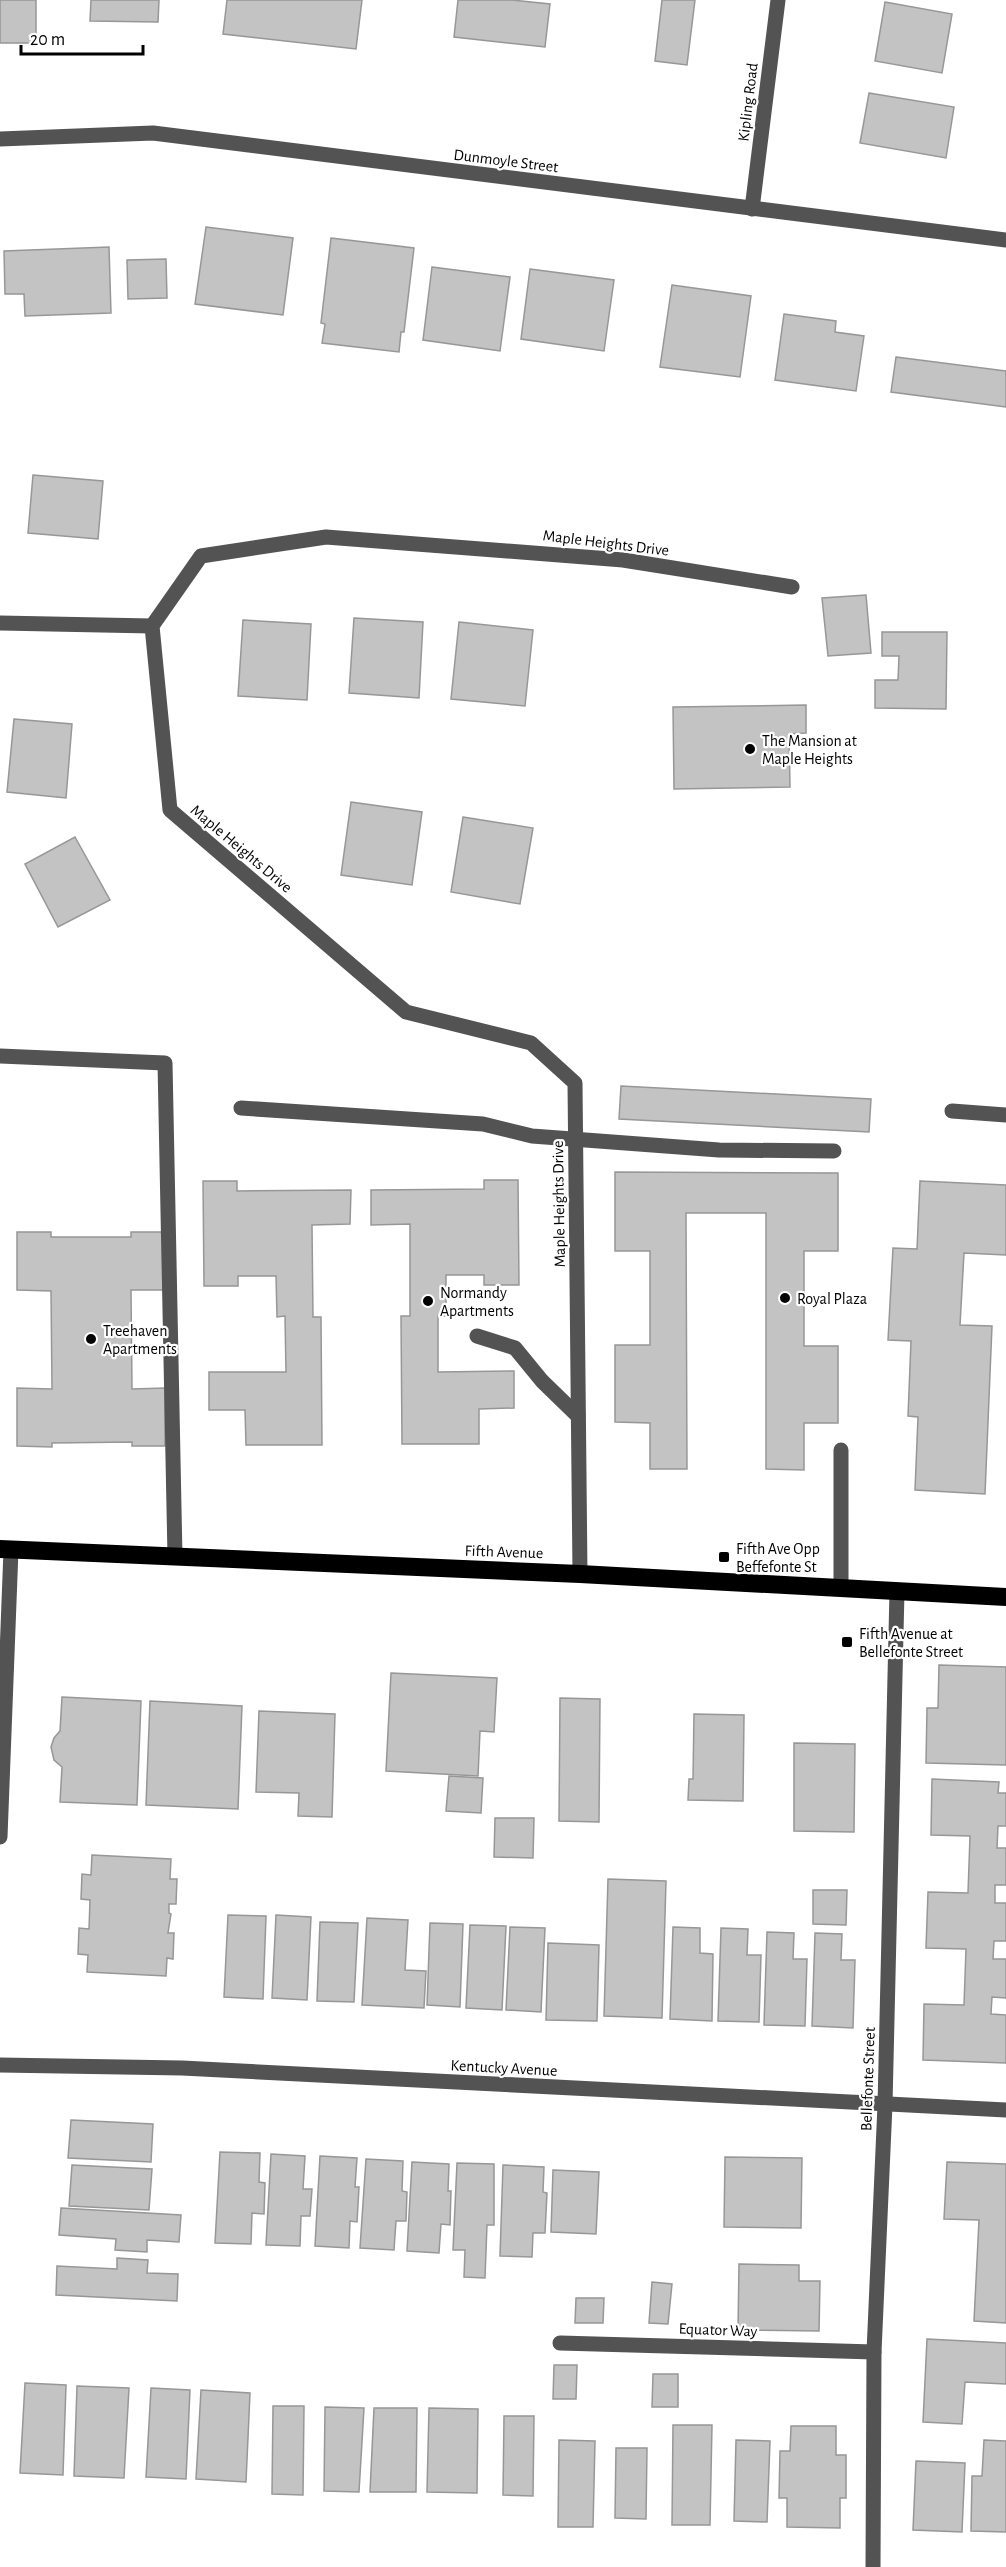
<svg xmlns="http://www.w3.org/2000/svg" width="1006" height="2567" font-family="'Alegreya Sans',sans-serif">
<rect width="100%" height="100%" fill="#fff"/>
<g fill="#c3c3c3" stroke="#979797" stroke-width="1.5">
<rect x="0" y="0" width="36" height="43"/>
<polygon points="91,0 159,0 158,22 90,21"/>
<polygon points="227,0 362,0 356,49 223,34"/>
<polygon points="458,0 512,0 550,4 545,47 454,37"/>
<polygon points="662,0 695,0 687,65 655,61"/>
<polygon points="885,2 952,14 942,73 875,61"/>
<polygon points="869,93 954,107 946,158 860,143"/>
<polygon points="206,227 293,238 283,315 195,304"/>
<polygon points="331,238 414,248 404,332 401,332 399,352 322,343 325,324 321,323"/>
<polygon points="109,247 111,313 25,316 24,294 5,294 4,251"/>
<polygon points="166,259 167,298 128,299 127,260"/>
<polygon points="432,267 510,277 500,351 423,340"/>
<polygon points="530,269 614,280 604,351 521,339"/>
<polygon points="672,285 751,296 740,377 660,367"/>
<polygon points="784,314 836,321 835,332 864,336 856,391 775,380"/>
<polygon points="896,357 1006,371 1006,407 891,392"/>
<polygon points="33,475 103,481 98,539 28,533"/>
<polygon points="866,595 871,653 828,656 822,598"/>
<polygon points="354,618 423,622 419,698 349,693"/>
<polygon points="243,620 311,624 307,700 238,696"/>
<polygon points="459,622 533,630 525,706 451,699"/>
<polygon points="882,632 947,632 946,709 875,708 875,680 898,680 899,656 882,656"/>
<polygon points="806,705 806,733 789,734 790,787 674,789 673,707"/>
<polygon points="14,719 72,724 66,798 7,792"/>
<polygon points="351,802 422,812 412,885 341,875"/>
<polygon points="463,817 533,828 520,904 451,892"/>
<polygon points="75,837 110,900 58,927 25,864"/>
<polygon points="621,1086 871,1099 869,1132 619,1119"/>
<polygon points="615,1172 838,1173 838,1251 804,1251 804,1346 838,1346 838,1423 804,1423 804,1470 766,1469 766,1213 686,1213 687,1469 650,1469 650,1423 615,1422 615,1345 650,1345 650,1251 615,1251"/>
<polygon points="484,1180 518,1180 519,1285 484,1285 484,1275 446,1275 446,1316 438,1316 438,1372 514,1371 514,1408 479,1409 479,1444 402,1444 401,1316 410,1316 410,1224 371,1225 371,1190 484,1189"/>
<polygon points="203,1181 237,1181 237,1191 351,1190 350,1224 312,1225 313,1317 321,1317 322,1445 246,1445 245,1410 209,1410 209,1372 286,1372 285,1316 277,1317 276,1276 238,1276 238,1286 204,1286"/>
<polygon points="920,1181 1006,1185 1006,1255 964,1253 960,1325 992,1326 985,1494 915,1490 918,1417 908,1416 911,1341 888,1340 893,1248 917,1249"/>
<polygon points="17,1232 51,1232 51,1237 131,1237 131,1232 165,1232 165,1290 131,1290 132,1389 165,1388 165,1446 132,1446 132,1442 52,1443 52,1447 17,1446 17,1388 52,1389 51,1291 17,1290"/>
<polygon points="939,1665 1006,1667 1006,1765 926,1763 927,1708 938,1708"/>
<polygon points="391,1673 497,1678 494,1732 480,1731 478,1776 386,1771"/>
<polygon points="62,1697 141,1701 137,1805 60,1802 62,1767 54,1760 51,1747 54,1738 60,1731"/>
<polygon points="560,1698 600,1699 599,1822 559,1821"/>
<polygon points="150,1701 242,1706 238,1809 146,1805"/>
<polygon points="259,1711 335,1714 332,1817 298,1816 299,1793 256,1792"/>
<polygon points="694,1714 744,1715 743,1801 688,1800 689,1779 693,1779"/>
<polygon points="794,1743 855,1744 854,1832 794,1831"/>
<polygon points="449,1776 483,1778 481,1813 446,1811"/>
<polygon points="932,1779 999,1782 998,1793 1006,1793 1006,1826 998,1826 997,1848 1006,1848 1006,1885 995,1885 995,1903 1006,1903 1006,1941 994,1941 993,1959 1006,1959 1006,1998 992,1997 991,2014 1006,2015 1006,2063 923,2060 924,2004 964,2005 966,1949 926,1948 928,1892 968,1893 970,1836 931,1835"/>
<polygon points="495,1818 534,1818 533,1858 494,1857"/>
<polygon points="92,1855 171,1859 170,1879 177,1879 176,1904 169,1904 169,1913 171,1914 168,1933 174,1933 173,1959 167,1958 166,1976 87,1972 88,1955 78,1954 79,1928 89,1929 90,1900 81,1899 82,1874 91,1875"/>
<polygon points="608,1879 666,1881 662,2018 604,2016"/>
<polygon points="813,1890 847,1890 846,1925 813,1924"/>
<polygon points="228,1915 266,1916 263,1999 224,1997"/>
<polygon points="276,1915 311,1917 307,2000 272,1998"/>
<polygon points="367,1918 408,1920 405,1970 426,1971 424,2008 362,2005"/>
<polygon points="320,1922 358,1923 354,2002 317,2001"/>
<polygon points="430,1923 463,1924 460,2007 427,2005"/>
<polygon points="470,1925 506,1926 502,2010 466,2008"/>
<polygon points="510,1927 545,1928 541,2012 506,2010"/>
<polygon points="673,1927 700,1928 700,1953 713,1954 712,2021 670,2019"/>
<polygon points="721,1928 748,1929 747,1955 761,1955 759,2022 718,2021"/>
<polygon points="767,1932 794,1933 793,1959 807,1959 805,2026 764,2025"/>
<polygon points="815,1933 842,1934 841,1960 855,1960 853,2028 812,2026"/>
<polygon points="548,1943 599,1945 597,2021 546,2020"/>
<polygon points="71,2120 153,2124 151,2162 68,2158"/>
<polygon points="220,2152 260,2153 259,2182 265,2183 264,2214 252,2213 251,2244 215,2243"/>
<polygon points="271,2154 305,2156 303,2189 312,2189 310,2216 301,2216 300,2246 266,2245"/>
<polygon points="320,2156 357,2158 355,2187 359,2187 357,2222 350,2221 349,2248 315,2246"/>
<polygon points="725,2157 802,2158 801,2228 724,2227"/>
<polygon points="366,2159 403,2161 402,2191 407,2192 406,2221 396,2221 394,2250 360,2248"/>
<polygon points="412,2162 449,2164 448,2191 451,2191 450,2225 441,2224 439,2253 407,2251"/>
<polygon points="947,2162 1006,2164 1006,2323 974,2321 979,2220 944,2219"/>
<polygon points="457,2163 494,2164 494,2225 487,2225 485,2278 464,2277 465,2250 453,2250"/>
<polygon points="72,2165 152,2169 149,2210 69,2206"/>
<polygon points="503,2165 544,2167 543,2192 547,2193 545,2233 533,2233 532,2257 500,2256"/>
<polygon points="553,2170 599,2172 596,2234 551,2232"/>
<polygon points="61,2208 181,2215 179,2242 147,2240 147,2252 115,2250 116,2239 59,2235"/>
<polygon points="117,2258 148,2260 147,2273 178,2274 177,2301 56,2295 57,2266 117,2269"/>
<polygon points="739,2264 799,2265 799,2281 820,2281 819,2331 738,2330"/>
<polygon points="652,2282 672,2284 668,2324 649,2323"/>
<polygon points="576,2298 604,2298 603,2323 575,2323"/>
<polygon points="927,2339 1006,2343 1006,2384 965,2382 962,2424 923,2422"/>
<polygon points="554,2365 577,2365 576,2399 553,2399"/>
<polygon points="653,2374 678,2374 678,2407 652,2407"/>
<polygon points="25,2383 66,2385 63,2475 20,2473"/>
<polygon points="77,2386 129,2388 124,2478 74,2476"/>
<polygon points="151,2388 190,2390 186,2479 146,2477"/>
<polygon points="201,2390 250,2393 246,2482 196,2479"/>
<polygon points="273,2406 304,2406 303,2495 272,2494"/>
<polygon points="325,2407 364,2408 359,2492 324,2491"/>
<polygon points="374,2408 417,2408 416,2492 370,2492"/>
<polygon points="429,2408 478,2409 477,2493 427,2492"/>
<polygon points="504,2416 534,2416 533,2496 503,2495"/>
<polygon points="673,2425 712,2425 710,2525 672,2525"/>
<polygon points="791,2426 836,2426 836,2455 846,2455 846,2498 840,2498 840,2528 787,2527 787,2498 779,2498 780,2451 790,2451"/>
<polygon points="559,2440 595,2441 593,2527 558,2527"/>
<polygon points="736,2440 770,2441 767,2522 734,2521"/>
<polygon points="984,2440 1006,2441 1006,2532 971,2531 972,2476 982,2476"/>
<polygon points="616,2448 647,2448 646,2519 615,2518"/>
<polygon points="916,2461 965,2463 962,2532 913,2530"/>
</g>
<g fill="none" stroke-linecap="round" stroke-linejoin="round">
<g stroke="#535353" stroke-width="15">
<polyline points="0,139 153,133 1006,240"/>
<polyline points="752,209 778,0"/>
<polyline points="0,623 152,626"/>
<polyline points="0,1056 165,1063 175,1557"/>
<polyline points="241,1108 483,1124 532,1136 719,1150 834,1151"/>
<polyline points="952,1111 1006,1115"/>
<polyline points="477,1336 515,1348 542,1381 578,1416"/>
<polyline points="841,1450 841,1587"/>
<polyline points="580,1574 575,1083 531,1043 406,1012 170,810 152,626 201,556 326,537 623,560 792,587"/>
<polyline points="0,1837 11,1550"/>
<polyline points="0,2065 182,2068 1006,2110"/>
<polyline points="560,2343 874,2352"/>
<polyline points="873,2567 874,2352 885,2105 897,1591"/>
</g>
<polyline stroke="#000" stroke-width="18" points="0,1549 580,1574 1006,1597"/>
</g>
<g fill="#000" stroke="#fff" stroke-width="2">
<circle cx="750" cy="749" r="6"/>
<circle cx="785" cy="1298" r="6"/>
<circle cx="428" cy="1301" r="6"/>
<circle cx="91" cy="1339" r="6"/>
<rect x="718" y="1551" width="12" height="12" rx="3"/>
<rect x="841" y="1636" width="12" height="12" rx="3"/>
</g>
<g text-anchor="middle" stroke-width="4.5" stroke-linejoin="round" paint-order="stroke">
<g font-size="16" fill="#000" stroke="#fff">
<text transform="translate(747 102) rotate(-83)" y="6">Kipling Road</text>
<text transform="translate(506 160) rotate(7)" y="6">Dunmoyle Street</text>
<text transform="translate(606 542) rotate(7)" y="6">Maple Heights Drive</text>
<text transform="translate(242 848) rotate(40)" y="6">Maple Heights Drive</text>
<text transform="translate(558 1204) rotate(-91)" y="6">Maple Heights Drive</text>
<text transform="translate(504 1551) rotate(2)" y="6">Fifth Avenue</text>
<text transform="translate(504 2067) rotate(3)" y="6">Kentucky Avenue</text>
<text transform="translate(867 2079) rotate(-88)" y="6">Bellefonte Street</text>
<text transform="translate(718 2329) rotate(2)" y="6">Equator Way</text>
</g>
<g font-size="16" fill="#000" stroke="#fff" text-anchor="start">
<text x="762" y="746">The Mansion at<tspan x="762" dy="18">Maple Heights</tspan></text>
<text x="440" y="1298">Normandy<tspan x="440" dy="18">Apartments</tspan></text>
<text x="797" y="1304">Royal Plaza</text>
<text x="103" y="1336">Treehaven<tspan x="103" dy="18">Apartments</tspan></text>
<text x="736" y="1554">Fifth Ave Opp<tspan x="736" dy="18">Beffefonte St</tspan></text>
<text x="859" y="1639">Fifth Avenue at<tspan x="859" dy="18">Bellefonte Street</tspan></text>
</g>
</g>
<path d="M21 45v9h122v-9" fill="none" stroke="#000000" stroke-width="3"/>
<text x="30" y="45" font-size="18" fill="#000000" stroke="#ffffff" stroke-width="4.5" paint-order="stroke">20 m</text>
</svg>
